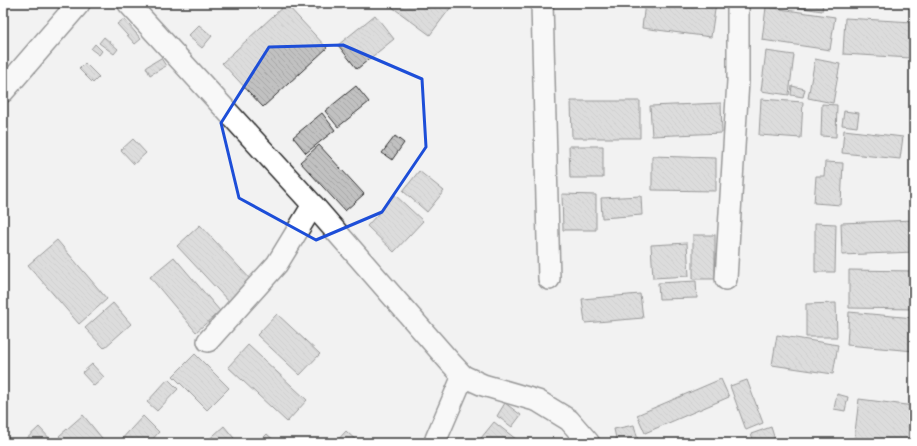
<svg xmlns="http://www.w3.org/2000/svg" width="917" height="446" font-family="Itim,sans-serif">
<defs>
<pattern id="building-back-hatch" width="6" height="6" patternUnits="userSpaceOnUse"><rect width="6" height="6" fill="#c1c1c1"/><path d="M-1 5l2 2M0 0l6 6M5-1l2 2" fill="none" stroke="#a6a6a6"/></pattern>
</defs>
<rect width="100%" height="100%" fill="#f2f2f2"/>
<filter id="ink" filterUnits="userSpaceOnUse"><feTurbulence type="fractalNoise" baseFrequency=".025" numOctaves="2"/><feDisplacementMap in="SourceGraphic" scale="8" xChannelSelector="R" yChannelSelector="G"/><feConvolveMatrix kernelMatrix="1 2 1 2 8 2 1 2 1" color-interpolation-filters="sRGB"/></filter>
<g filter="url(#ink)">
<g fill="url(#building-back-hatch)" stroke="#2b2b2b">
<polygon points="310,3 324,3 317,10"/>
<polygon points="395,3 454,3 430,35 392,7"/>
<polygon points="645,3 716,3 711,37 642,28"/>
<polygon points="776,3 823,3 822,11 776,4"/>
<polygon points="286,4 327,48 263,107 222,63"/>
<polygon points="766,7 835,17 830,50 762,40"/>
<polygon points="375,15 394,39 357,69 338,45"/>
<polygon points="845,18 913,22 911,58 843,54"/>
<polygon points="124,19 141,39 135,44 117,24"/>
<polygon points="199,25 212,36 202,48 188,36"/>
<polygon points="104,37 118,49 114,54 99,43"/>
<polygon points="95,44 102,51 99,55 91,49"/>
<polygon points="766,51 794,55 789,95 761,91"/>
<polygon points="161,58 166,66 150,75 146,67"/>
<polygon points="815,59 840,64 833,103 808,98"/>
<polygon points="85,63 99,77 93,83 79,69"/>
<polygon points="356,86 369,102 338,127 325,111"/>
<polygon points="792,86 805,89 803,97 791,95"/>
<polygon points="761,99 803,102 801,138 759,135"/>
<polygon points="571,101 640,101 640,138 572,138"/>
<polygon points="721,103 722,133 652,136 650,106"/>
<polygon points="822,104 837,105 836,137 821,136"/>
<polygon points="844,111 859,113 857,127 842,125"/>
<polygon points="322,113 335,130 306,153 293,137"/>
<polygon points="844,130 903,137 900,159 842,153"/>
<polygon points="395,136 404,143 392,160 382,153"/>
<polygon points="133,139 146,153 134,164 121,150"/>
<polygon points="319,145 364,194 345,211 300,162"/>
<polygon points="569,146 603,146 603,178 570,178"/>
<polygon points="652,156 716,158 716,191 652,190"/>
<polygon points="825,162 843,163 841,205 814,203 816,176 824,176"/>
<polygon points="419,171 444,191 427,212 403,191"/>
<polygon points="562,194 596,195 596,230 563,230"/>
<polygon points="395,195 423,221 394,252 367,226"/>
<polygon points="641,196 642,215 602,218 601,198"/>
<polygon points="914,220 914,252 842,255 841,223"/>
<polygon points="815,223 836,224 835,272 815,272"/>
<polygon points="200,225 254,283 231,304 177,246"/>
<rect x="693" y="235" width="22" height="44"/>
<polygon points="57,240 107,299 79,324 28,265"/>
<polygon points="687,243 689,276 653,278 651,245"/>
<polygon points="174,257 220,311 196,332 150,277"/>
<polygon points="849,270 914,271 914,309 849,308"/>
<polygon points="696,281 697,298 659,299 658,283"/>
<polygon points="640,294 643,318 585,323 582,299"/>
<polygon points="113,303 131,324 104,348 85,328"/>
<polygon points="836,303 837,337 806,337 806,304"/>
<polygon points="849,312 914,318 914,351 847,345"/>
<polygon points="277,314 320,354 300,375 257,335"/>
<polygon points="777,335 838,345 833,374 772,365"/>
<polygon points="248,345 307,400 287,422 228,367"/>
<polygon points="195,354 229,388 207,410 173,376"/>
<polygon points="92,364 104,377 94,386 82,373"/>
<polygon points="168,379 178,389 157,411 147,402"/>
<polygon points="721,379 729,397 645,433 637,415"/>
<polygon points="747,380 763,423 746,430 730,386"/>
<polygon points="837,394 848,397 845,411 834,409"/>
<polygon points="859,399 914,406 914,443 876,443 854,440"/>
<polygon points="505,403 521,415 512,427 497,416"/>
<polygon points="83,415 106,443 65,443 59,436"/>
<polygon points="143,416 159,432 149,443 120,443 119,442"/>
<polygon points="494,422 521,443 477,443"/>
<polygon points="634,425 638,440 623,443 617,443 614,429"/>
<polygon points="224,426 238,443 205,443"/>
<polygon points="39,427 54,443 22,443"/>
<polygon points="771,427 776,443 755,443 751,434"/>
<polygon points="346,431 359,443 335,443"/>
<polygon points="267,434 277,443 258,443"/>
</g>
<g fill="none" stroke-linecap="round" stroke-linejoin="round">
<defs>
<g id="minor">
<polyline points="128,3 313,205 450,362 463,376 483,385 538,401 569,420 589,443"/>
<polyline points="542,3 549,279"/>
<polyline points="726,279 738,81 738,3"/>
<polyline points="208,341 277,264 313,205"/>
<polyline points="436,443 436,439 463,376"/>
</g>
<polyline id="major" points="3,91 79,3"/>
</defs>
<use href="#minor" stroke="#2b2b2b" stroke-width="24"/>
<use href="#major" stroke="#2b2b2b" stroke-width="25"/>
<use href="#minor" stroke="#fff" stroke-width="21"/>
<use href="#major" stroke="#fff" stroke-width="22"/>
</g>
</g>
<path d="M0 0H917V446H0ZM343,45L422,79L426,147L382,212L316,240L239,198L221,123L269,47Z" fill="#f2f2f2" fill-opacity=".55" fill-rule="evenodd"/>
<path fill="none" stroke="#1d4ed8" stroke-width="3" stroke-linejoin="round" d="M343,45L422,79L426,147L382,212L316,240L239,198L221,123L269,47Z"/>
<rect width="917" height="446" fill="none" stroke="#fff" stroke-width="16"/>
<rect x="8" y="8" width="901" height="430" fill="none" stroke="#2b2b2b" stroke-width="1.5" filter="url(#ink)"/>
</svg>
